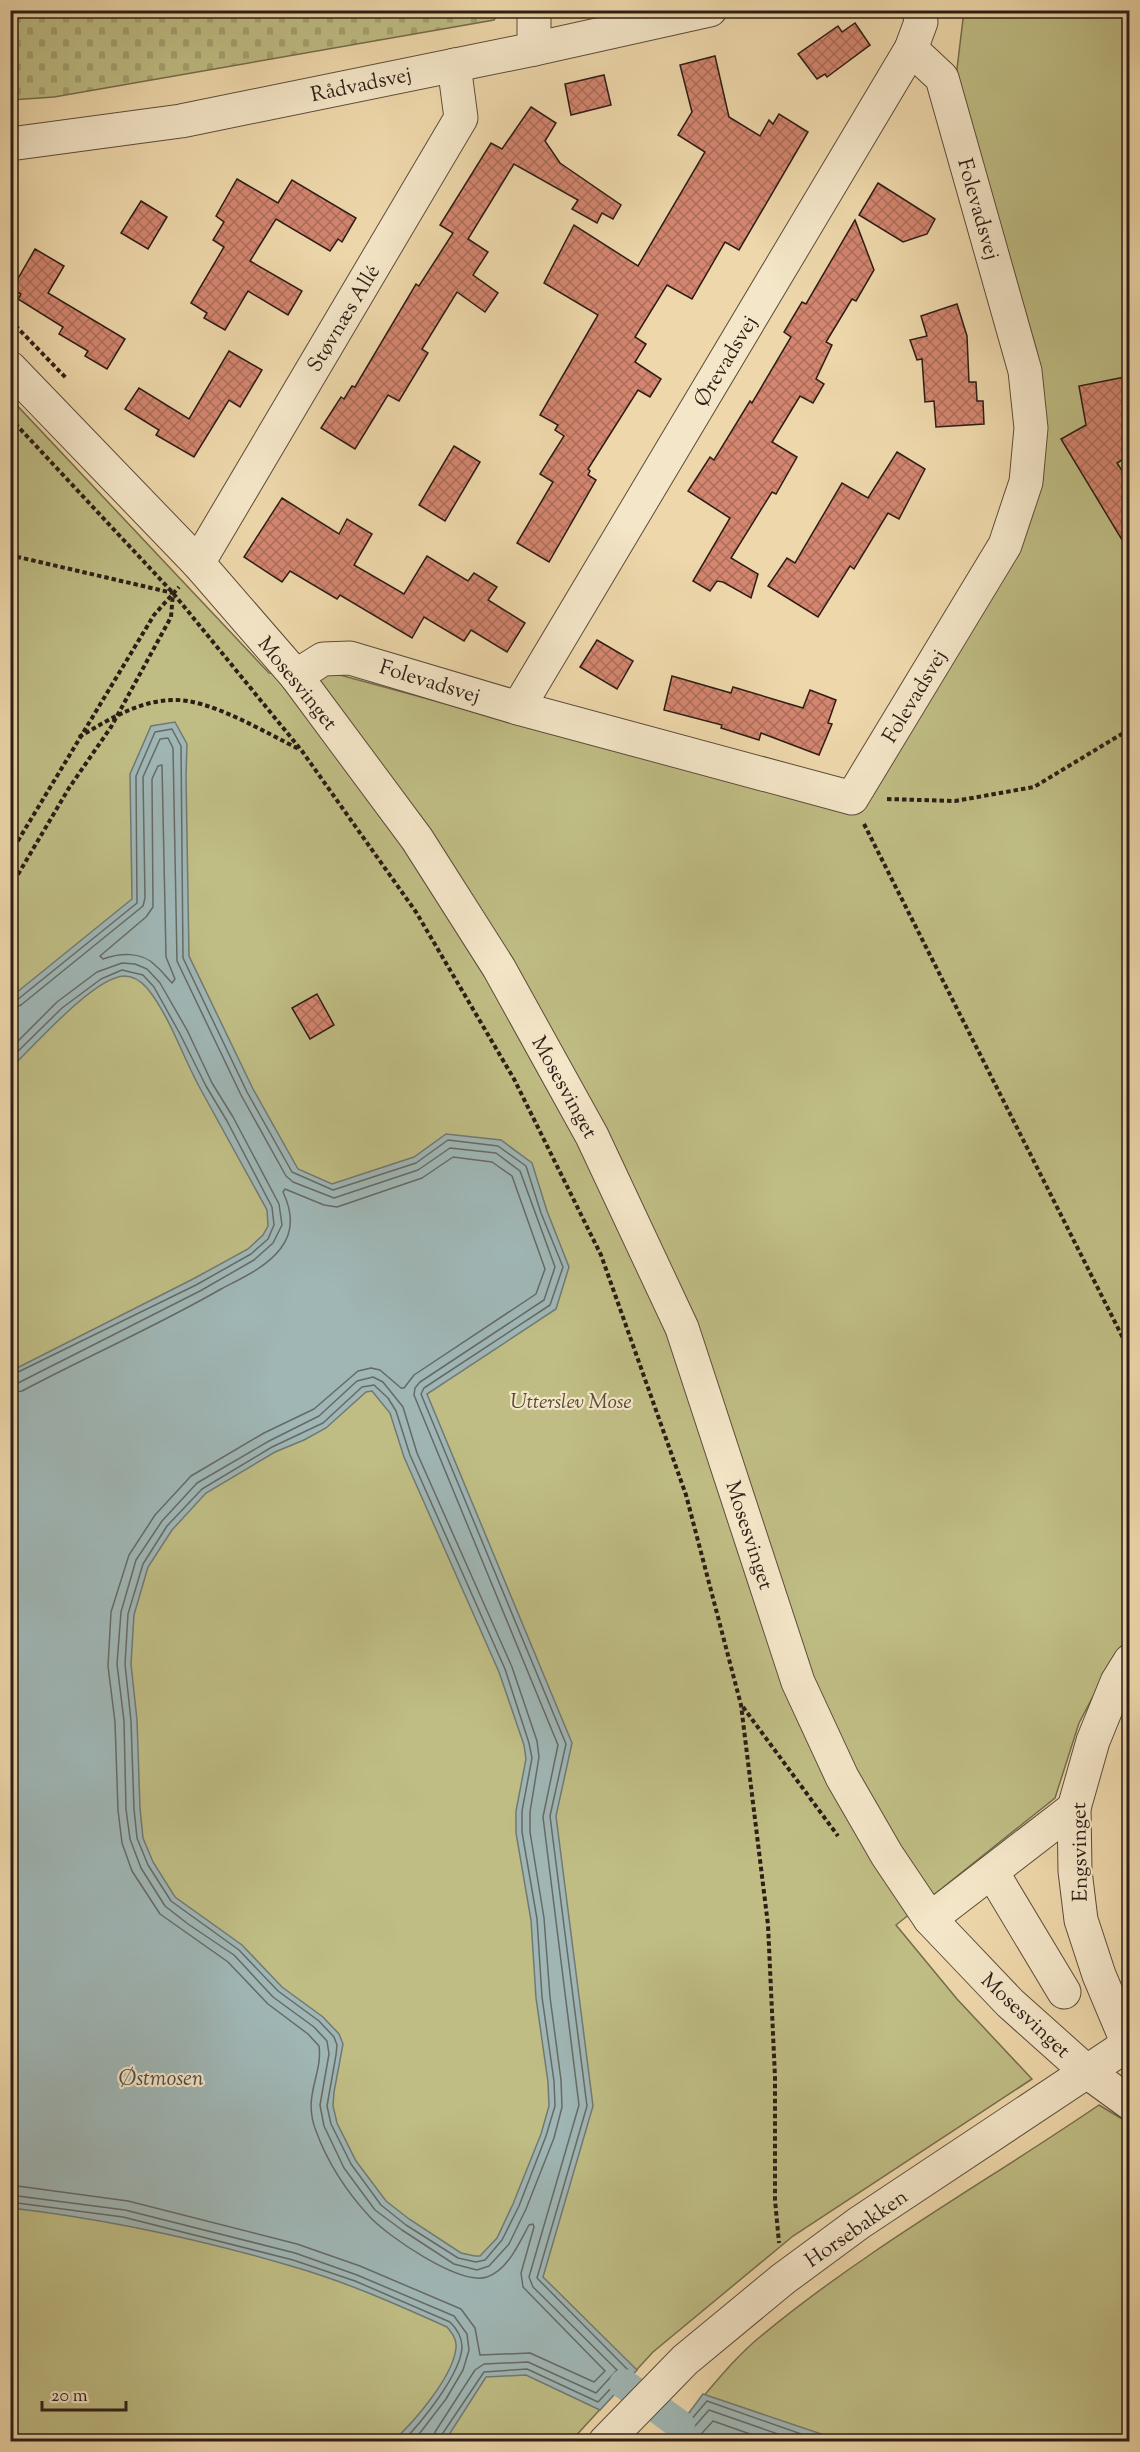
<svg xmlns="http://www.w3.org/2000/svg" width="1140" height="2452" font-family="'Sorts Mill Goudy',serif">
<defs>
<pattern id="cemetery-stones" width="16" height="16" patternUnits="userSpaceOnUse" patternTransform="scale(1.5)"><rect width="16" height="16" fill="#bfbd84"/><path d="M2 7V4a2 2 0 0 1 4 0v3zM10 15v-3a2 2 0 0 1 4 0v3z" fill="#a4a271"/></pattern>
<pattern id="building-cross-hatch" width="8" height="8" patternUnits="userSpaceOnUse" patternTransform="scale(1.5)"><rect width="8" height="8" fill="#d48670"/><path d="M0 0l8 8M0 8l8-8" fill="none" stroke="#ac6d5b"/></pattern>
</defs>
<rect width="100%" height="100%" fill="#eed8ab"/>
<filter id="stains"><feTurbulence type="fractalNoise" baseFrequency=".00333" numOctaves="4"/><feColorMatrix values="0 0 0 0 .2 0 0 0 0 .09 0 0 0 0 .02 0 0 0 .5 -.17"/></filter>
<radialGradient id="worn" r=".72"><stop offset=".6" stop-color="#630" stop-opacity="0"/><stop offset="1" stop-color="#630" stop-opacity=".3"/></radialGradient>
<polygon fill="url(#cemetery-stones)" stroke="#766d4d" stroke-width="1.5" points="11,10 499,10 499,11 494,20 54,97 11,100"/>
<g fill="#bfbd84" stroke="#766d4d" stroke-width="1.5">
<polygon points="964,11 1129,11 1129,1636 1115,1655 1079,1723 1055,1798 896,1925 957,1999 1032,2079 793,2236 653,2352 571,2441 11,2441 10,398 269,673 340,675 847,813 1021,536 1040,419 1037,352 956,77"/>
<path d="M1099,2105L1129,2123V2441L661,2442C697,2409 723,2367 761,2336C866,2249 986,2182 1099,2105Z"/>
</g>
<g fill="#9fb6b5" stroke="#717975" stroke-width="1.5" fill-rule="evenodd">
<path d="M175,722L187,744L186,775L189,956L253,1089L298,1169L332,1184L414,1157L446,1134L501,1140L532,1163L547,1211L569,1267L556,1309L427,1394L572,1743L556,1816L593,2106L543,2277L637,2370L600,2410L526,2375L486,2377L445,2441H393C414,2422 453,2377 456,2348C457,2339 452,2333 447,2327C396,2304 344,2281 291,2266C199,2239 106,2219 11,2208V1371L193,1279L248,1249L263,1235L268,1226L267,1210C245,1170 223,1130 201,1090C183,1058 170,1016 147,988C141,981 134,976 124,976C94,977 33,1047 11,1068V997L132,899L130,774L151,726ZM372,1391L390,1413L404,1457L499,1672L524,1745L526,1759L516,1811V1833L531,1920L536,1998L548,2082L549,2106L541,2134L513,2204L497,2238L480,2256H475L461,2253L409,2219L386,2201L356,2161L337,2123L333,2106L334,2092L343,2044L339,2034L323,2017L282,1987L242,1945L175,1897L153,1862L143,1838L140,1808L137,1720L131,1664L134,1615L148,1567L172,1530L206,1493L275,1452L304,1440L326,1428L366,1392Z"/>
<polygon points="703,2394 842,2441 661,2441 680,2425"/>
</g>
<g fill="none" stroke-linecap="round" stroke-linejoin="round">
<g stroke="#666a66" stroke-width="1.5">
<path d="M162,765L166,957L175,979L172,983C167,978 162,971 156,966C142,951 120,953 103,959L100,956L146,917L153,907L152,779L158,766Z"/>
<polyline points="10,1001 17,1000 137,903 136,776 155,732 172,729 181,746 183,958 247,1092 292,1172 333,1190 416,1163 448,1140 498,1146 526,1166 541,1213 563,1267 550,1305 424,1388 421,1394 566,1744 550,1816 587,2106 537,2278 628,2370 598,2402 527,2369 484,2372 441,2436 440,2442"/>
<polyline points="10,1009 21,1005 143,906 145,898 143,777 160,739 168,738 173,748 177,961 241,1095 286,1176 293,1182 334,1198 418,1170 450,1148 496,1153 520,1171 555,1267 544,1300 420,1382 415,1388 414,1395 558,1745 543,1817 579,2105 529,2277 533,2287 617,2370 596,2393 528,2362 484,2364 475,2370 435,2432 433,2442"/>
<polyline points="10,1049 57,1002 97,972 122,963 135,964 147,969 160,983 187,1030 212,1083 233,1117 279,1204 282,1225 273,1243 254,1260 200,1291 18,1383 10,1384"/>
<polyline points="10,1059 62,1008 101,979 122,970 143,975 154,987 180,1034 206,1086 227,1121 272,1207 274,1225 268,1239 251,1254 196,1285 10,1376"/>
<polygon points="373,1377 383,1382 403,1407 417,1453 512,1667 537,1741 539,1757 530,1812 530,1832 544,1918 550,1997 561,2080 562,2107 554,2138 526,2209 509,2244 489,2266 477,2270 454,2264 402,2230 375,2210 344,2168 324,2126 320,2105 329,2054 327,2041 314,2027 273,1997 234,1955 188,1924 165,1906 141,1868 130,1839 126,1809 124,1721 117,1664 121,1612 136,1560 162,1521 197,1483 269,1441 319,1416 357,1381"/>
<polygon points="374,1385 388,1398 396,1411 410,1455 505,1669 529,1743 532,1758 522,1811 522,1832 537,1919 542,1997 554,2081 555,2106 546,2136 519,2206 502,2240 485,2260 476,2262 458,2258 406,2225 381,2205 351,2164 331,2124 327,2106 336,2055 337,2045 334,2037 319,2021 278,1991 239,1950 171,1901 148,1865 137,1838 134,1809 131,1721 125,1664 128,1614 143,1564 167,1526 202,1489 272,1447 323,1423 362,1387"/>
<path d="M10,1393L22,1391C88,1356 157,1326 221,1289C242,1278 267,1267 281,1248C294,1231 292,1211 283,1192L285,1189L324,1205L337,1207L422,1178L453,1157L492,1162L512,1176L545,1269L536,1294L414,1375L404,1388H401L380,1370L371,1368L358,1371L314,1409L264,1433L191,1476L155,1515L129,1555L111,1612L108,1666L115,1722L118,1810L122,1843L132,1871L160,1914L228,1962L268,2004L308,2034L319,2046C323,2075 302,2095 316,2131C327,2161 347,2192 369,2216C387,2236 460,2286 487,2277C508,2270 519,2243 529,2225L533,2224L534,2227L521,2273L523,2287L605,2371L594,2382L530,2353L480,2355L475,2328L461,2309L360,2266L297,2244L128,2201L10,2185"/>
<polyline points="10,2195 125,2210 295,2253 357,2275 454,2316 467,2334 469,2350 463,2370 446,2399 413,2442"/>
<path d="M10,2202L123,2217L293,2260L355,2281L450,2322C457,2329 462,2336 462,2347C461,2374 421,2423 402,2442"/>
<polyline points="670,2442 684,2428 707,2401 824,2442"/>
<polyline points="681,2442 709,2410 801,2442"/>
<polyline points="694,2442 713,2421 773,2442"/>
</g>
<polyline stroke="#9fb6b5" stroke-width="30" points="624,2384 680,2425"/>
</g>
<g fill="url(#building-cross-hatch)" stroke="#2d1d16" stroke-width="1.5">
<polygon points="855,23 870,45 827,77 825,74 817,79 798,54 838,26 842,32"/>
<polygon points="715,56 729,117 760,136 769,120 773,124 779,114 808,132 739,250 725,242 692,299 667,285 635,337 646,344 635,362 661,379 650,397 638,390 588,469 590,471 588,475 596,480 549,562 517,543 553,482 540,474 564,436 555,430 558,425 540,415 598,315 544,283 574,225 638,266 705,152 678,135 692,112 680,65"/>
<polygon points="604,75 611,105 571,115 565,84"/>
<polygon points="531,107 556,123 545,141 560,163 621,205 613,219 602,213 597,223 572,209 578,200 514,164 468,239 488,252 473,275 498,293 485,312 457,292 422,349 428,353 399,401 388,395 355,449 321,428 341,397 344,399 352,386 355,387 416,284 419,286 453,233 440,225 491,143 502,149"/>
<polygon points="237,179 278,203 292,180 356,218 342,242 338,239 330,251 276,219 250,261 302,291 288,315 248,291 225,330 204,318 207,313 191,303 224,247 213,240 224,222 216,216"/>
<polygon points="878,183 935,219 927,234 903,242 859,215"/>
<polygon points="141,201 167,217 148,249 121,233"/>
<polygon points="855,220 874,270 856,301 852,299 826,342 832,345 816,379 824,384 813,403 800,396 772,442 797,457 776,494 772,492 731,558 758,574 751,598 723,582 717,581 710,591 693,581 730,518 688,491 710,457 714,460 750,401 752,403 791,337 784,332 802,302 806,304"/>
<polygon points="35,249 64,266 48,293 125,339 107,369 85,356 88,351 59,334 63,327 18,299 21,294 12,289"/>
<polygon points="957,304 967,336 969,382 976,382 977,401 983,401 984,424 936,427 934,401 925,402 922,359 917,360 910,340 927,336 921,316"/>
<polygon points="229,351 262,370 240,407 229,400 194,457 156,435 159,430 125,409 139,388 189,419"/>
<polygon points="1130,376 1130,455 1117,463 1130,483 1130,553 1061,439 1086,425 1079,386"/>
<polygon points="454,446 480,462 445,521 419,505"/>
<polygon points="897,452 925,469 899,519 888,513 854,569 850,566 818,617 768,586 787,558 795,563 842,483 868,498"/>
<polygon points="282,498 339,534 347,519 372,534 354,565 404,594 427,556 468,581 474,573 497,587 488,600 525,623 507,652 471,630 464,641 424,617 412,638 340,595 337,599 290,571 282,582 244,557"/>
<polygon points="597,640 633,661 617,689 580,667"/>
<polygon points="672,676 731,693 733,687 803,708 810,690 836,700 828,723 832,724 819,755 761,733 759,740 721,728 722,725 664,710"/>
<polygon points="317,994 334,1025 310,1039 292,1008"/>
</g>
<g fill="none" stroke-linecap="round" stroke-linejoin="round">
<defs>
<g id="minor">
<polyline points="534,49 534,10"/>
<polyline points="10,144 181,121 534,49 710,10"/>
<polyline points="10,368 198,563 296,676 417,839 499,968 592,1136 682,1328 798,1682 842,1777 887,1855 930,1919 1010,2003 1086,2071 1130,2103"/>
<polyline points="198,563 461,118 454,65"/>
<polyline points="296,676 323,659 350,658 518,708 852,798 1005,545 1026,482 1031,428 1025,371 942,78 911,49"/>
<polyline points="518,708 911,49 921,22 919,10"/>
<polyline points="992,1872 1064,1992"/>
<polyline points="930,1919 1074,1808"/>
<polyline points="1128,2044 1099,1975 1081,1920 1075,1871 1074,1808 1093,1741 1117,1682 1130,1661"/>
<polyline points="605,2442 685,2360 783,2279 859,2223 1130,2043"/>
</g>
</defs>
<use href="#minor" stroke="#5d4c3b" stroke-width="35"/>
<g stroke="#2d1d16" stroke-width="4" stroke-dasharray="4.5 3" stroke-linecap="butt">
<polyline points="10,320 67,379"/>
<polyline points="10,418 173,593 302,751 416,912 514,1079 601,1255 686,1495 741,1705 768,1925 775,2077 775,2200 779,2243"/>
<polyline points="10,553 18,557 173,593 171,617 111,727 69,788 10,888"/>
<path d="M79,737C108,720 138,701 172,700C209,698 266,733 299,749"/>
<polyline points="887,799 955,801 1034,787 1130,729"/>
<polyline points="864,824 1130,1352"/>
<polyline points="10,854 154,615 179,587"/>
<polyline points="743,1707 838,1836"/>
</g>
<use href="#minor" stroke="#f4e6c8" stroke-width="33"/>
</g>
<g text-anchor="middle" stroke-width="4.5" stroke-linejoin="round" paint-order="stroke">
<g font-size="21" fill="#2d1d16" stroke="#f4e6c8">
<text transform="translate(361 84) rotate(-12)" y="7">Rådvadsvej</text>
<text transform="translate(979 209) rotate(74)" y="7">Folevadsvej</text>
<text transform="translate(343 318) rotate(-59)" y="7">Støvnæs Allé</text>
<text transform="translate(725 361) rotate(-59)" y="7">Ørevadsvej</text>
<text transform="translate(430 681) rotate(17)" y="7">Folevadsvej</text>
<text transform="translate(298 683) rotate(51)" y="7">Mosesvinget</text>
<text transform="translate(914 696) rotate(-59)" y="7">Folevadsvej</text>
<text transform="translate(565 1087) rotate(61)" y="7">Mosesvinget</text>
<text transform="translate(750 1535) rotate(72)" y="7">Mosesvinget</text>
<text transform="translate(1079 1852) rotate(-91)" y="7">Engsvinget</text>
<text transform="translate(1026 2015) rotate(43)" y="7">Mosesvinget</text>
<text transform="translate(856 2228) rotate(-35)" y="7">Horsebakken</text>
</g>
<g font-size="21" font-style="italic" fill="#594d37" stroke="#f4e6c8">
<text x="571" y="1408">Utterslev Mose</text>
</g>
<g font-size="22" font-style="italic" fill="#4f4b46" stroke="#f4e6c8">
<text x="161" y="2085">Østmosen</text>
</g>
</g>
<rect width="1140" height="2452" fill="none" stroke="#eed8ab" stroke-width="36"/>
<rect x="12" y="12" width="1116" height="2428" fill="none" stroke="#2d1d16" stroke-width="3"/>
<rect x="18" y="18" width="1104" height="2416" fill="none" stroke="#2d1d16" stroke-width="1.5"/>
<path d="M42 2401v9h84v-9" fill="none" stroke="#2d1d16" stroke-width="3"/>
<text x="51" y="2401" font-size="18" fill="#2d1d16" stroke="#f4e6c8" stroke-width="4.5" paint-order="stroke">20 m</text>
<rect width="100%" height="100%" filter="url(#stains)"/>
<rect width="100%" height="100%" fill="url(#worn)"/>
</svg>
